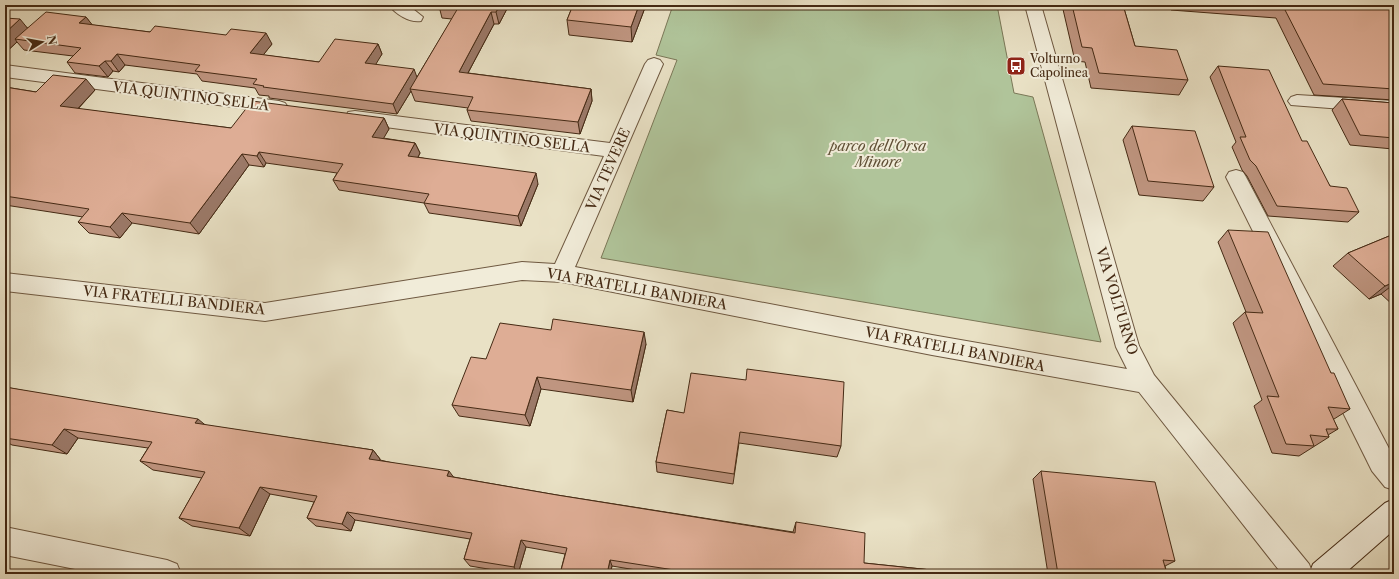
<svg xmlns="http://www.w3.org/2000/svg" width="1399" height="579" font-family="'Libre Caslon Text',serif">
<rect width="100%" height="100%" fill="#e9e1c5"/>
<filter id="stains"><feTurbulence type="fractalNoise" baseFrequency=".005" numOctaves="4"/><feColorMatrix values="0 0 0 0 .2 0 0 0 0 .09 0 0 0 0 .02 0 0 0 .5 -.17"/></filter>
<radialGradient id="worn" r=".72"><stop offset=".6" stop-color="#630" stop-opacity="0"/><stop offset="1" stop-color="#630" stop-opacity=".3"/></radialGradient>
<polygon fill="#b0c49a" stroke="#7a7757" points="673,5 997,5 1014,93 1033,97 1101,342 601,258 677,60 656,55"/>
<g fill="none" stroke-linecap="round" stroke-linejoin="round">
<defs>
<g id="street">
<path d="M389,5H408L423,17L421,21C410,23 395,14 389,5Z"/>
<polygon points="1025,5 1041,5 1139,346 1154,375 1309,564 1313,574 1282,574 1139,392 932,355 562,282 522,280 265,321 5,291 5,273 265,303 522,262 555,264 604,156 355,123 348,122 346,117 348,112 355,111 610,143 645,64 648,60 654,58 660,60 663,64 575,267 932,335 1127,369 1116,347"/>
<polygon points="5,65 279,101 285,103 288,107 285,111 279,113 5,77"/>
<polygon points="1297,95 1394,101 1394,113 1291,105 1288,101 1291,97"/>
<polygon points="1236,170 1243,172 1246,177 1394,458 1394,490 1385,487 1372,471 1226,177 1229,172"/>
<polygon points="5,527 167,560 177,564 181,574 100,574 5,555"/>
</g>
<polygon id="secondary" points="1394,499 1394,530 1344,574 1309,574 1313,564 1385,503"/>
</defs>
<use href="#street" stroke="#6e5840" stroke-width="2"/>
<use href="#secondary" stroke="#452a14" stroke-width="2"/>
<use href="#street" fill="#f1ecd9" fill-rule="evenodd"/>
<use href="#secondary" fill="#f1ecd9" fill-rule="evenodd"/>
</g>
<g fill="#bf9580" stroke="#452a14">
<polygon points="439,5 509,5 499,24 494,24 468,73 591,89 592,101 580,134 471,121 467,110 468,108 415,101 411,91 397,114 269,98 269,96 259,95 255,88 202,81 197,74 125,65 119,72 113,71 108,77 75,73 67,62 73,56 24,50 17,42 5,53 5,18 28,28 86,17 92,25 150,32 272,44 263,55 319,62 378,44 382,54 375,64 417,77 452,19 442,18 439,6"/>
<polygon points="573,5 646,5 632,42 569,35 567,20"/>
<polygon points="1062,5 1123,5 1135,46 1188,80 1179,95 1091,88 1085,62 1075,61"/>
<polygon points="1169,5 1394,5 1394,100 1314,95 1276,18 1171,10"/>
<polygon points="1218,66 1302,141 1330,186 1359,212 1348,222 1268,216 1247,176 1242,170 1232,147 1236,142 1210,77"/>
<polygon points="5,87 36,92 95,90 78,109 231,128 384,118 389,129 383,138 415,143 420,153 418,157 538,184 521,226 429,213 424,203 339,190 333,180 337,173 266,163 264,167 249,165 199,234 132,223 120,238 89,233 78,222 83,217 5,205"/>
<polygon points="1342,99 1394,103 1394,149 1393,149 1350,145 1332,110"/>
<polygon points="1132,126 1214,187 1203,201 1139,195 1123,140"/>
<polygon points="1228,230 1331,373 1350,409 1334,419 1333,419 1338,429 1328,435 1329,437 1299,456 1272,453 1254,406 1262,400 1233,323 1245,312 1246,312 1218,242"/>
<polygon points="1394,234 1394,306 1381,294 1369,299 1333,266 1348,253"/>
<polygon points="646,344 633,402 541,389 530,426 459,416 452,405 486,359"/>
<polygon points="5,387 204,425 373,450 380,459 380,460 453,477 557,495 793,532 796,522 864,563 970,574 660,574 612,566 610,574 560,574 565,554 526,547 518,574 470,566 464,559 470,539 355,520 351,531 316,526 307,518 314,502 270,494 250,536 192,526 179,518 202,478 153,470 140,461 148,448 78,438 67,454 12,445 5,441"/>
<polygon points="667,410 841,446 837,457 739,443 733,484 657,472 656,462"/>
<polygon points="1041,471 1175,561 1165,566 1167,574 1048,574 1033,479"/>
</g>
<g fill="#9b7968" stroke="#452a14">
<polygon points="500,5 509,5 499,24 496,12"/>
<polygon points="639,5 646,5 632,42 631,27"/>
<polygon points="491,12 494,24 462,84 459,72"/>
<polygon points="86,17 94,27 79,23"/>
<polygon points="20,19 29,30 15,39 17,42 5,53 5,33"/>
<polygon points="266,33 272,44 256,64 250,53"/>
<polygon points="378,44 382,54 370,74 365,63"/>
<polygon points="117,54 125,65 119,72 111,61"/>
<polygon points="105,61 113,71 108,77 99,66"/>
<polygon points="414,69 418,80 410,89 411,91 397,114 393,104"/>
<polygon points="86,79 95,90 70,117 60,106"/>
<polygon points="591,89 592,101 580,134 578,122"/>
<polygon points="384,118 389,129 378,148 372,137"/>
<polygon points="415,143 420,153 413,167 408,156"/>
<polygon points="259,152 266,163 264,167 257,156"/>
<polygon points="242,154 249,165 199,234 190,223"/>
<polygon points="536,173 538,184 521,226 518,216"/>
<polygon points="122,213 132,223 120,238 110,227"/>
<polygon points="1394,282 1394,284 1381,294 1369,299 1385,286"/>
<polygon points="644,332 646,344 633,402 631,390"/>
<polygon points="537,377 541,389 530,426 525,415"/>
<polygon points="198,419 209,428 195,423"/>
<polygon points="64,429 78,438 67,454 52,445"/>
<polygon points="373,450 380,459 377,467 369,459"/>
<polygon points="449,471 455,479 447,476"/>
<polygon points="260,487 270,494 250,536 239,528"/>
<polygon points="347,512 355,520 351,531 342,524"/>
<polygon points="521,540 526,547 518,574 514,567"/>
<polygon points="610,560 612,566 610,574 607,574"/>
</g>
<g fill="#dead95" stroke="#452a14">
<polygon points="439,5 500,5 496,12 491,12 459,72 591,89 578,122 467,110 473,97 410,89 458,8 439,6"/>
<polygon points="573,5 639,5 631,27 567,20"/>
<polygon points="1072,5 1123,5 1135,46 1177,50 1188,80 1099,73 1092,48 1082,47"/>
<polygon points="1246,5 1394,5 1394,89 1323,84 1284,8"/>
<polygon points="46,12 86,17 79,23 150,32 155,26 226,35 231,29 266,33 250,53 319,62 335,39 378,44 365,63 414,69 393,104 263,87 264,86 253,84 257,79 195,71 200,65 117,54 111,61 105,61 99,66 67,62 81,48 15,39"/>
<polygon points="5,18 20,19 5,33"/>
<polygon points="1218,66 1269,70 1302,141 1307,141 1330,186 1347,188 1359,212 1277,206 1256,166 1250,160 1240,137 1246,137"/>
<polygon points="53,75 86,79 60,106 231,128 252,101 384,118 372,137 415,143 408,156 536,173 518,216 424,203 429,194 333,180 343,164 259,152 257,156 242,154 190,223 122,213 110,227 78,222 89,209 5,196 5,87 36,92"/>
<polygon points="1342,99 1394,103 1394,138 1360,135"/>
<polygon points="1132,126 1195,131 1214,187 1148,181"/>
<polygon points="1228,230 1268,232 1331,373 1334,373 1350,409 1328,407 1338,429 1326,429 1329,437 1310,435 1314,446 1286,444 1267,396 1279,397 1245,312 1263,313"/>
<polygon points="1394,234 1394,282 1385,286 1348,253"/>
<polygon points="553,319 644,332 631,390 537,377 525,415 452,405 471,357 486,359 500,323 551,330"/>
<polygon points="747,369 844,382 841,446 740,432 734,474 656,462 667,410 684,413 691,373 746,380"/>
<polygon points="5,387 198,419 195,423 373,450 369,459 449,471 447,476 557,495 795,533 796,522 865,533 864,563 970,574 700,574 610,560 607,574 560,574 567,548 521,540 514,567 464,559 472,533 347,512 342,524 307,518 317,496 260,487 239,528 179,518 205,472 140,461 152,442 64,429 52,445 5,438"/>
<polygon points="1041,471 1155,482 1175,561 1163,560 1167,574 1058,574"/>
</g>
<defs>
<symbol id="bus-square" viewBox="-11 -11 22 22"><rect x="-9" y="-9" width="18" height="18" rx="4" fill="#8f2418" stroke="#f1ecd9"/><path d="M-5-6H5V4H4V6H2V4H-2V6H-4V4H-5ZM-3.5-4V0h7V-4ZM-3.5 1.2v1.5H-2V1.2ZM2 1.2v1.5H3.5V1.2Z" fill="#fff"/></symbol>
</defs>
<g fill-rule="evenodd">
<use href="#bus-square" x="1005" y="55" width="22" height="22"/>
</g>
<g text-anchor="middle" stroke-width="4" stroke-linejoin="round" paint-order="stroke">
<g font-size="12" fill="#452a14" stroke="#f1ecd9" text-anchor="start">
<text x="1030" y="63">Volturno<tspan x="1030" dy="14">Capolinea</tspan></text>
</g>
<g font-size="14" fill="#452a14" stroke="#f1ecd9">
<text transform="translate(191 96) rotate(7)" y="5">VIA QUINTINO SELLA</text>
<text transform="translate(512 138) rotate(7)" y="5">VIA QUINTINO SELLA</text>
<text transform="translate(608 169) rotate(-66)" y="5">VIA TEVERE</text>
<text transform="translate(637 289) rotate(10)" y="5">VIA FRATELLI BANDIERA</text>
<text transform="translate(174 300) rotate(6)" y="5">VIA FRATELLI BANDIERA</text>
<text transform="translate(1117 301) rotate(73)" y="5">VIA VOLTURNO</text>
<text transform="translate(955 349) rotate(11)" y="5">VIA FRATELLI BANDIERA</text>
</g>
<g font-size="14" font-style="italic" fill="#605036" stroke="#f1ecd9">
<text x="878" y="151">parco dell'Orsa<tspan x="878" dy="16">Minore</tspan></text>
</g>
</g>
<rect width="1399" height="579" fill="none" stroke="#e9e1c5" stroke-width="20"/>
<rect x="6" y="6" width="1387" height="567" fill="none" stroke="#452a14" stroke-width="2"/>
<rect x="10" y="10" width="1379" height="559" fill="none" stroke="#452a14"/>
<g transform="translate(42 42) rotate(79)" stroke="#f1ecd9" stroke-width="3" paint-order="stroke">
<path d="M0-3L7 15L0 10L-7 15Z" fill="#452a14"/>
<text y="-6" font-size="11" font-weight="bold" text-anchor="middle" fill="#452a14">N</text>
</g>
<rect width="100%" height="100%" filter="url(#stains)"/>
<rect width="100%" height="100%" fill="url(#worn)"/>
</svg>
